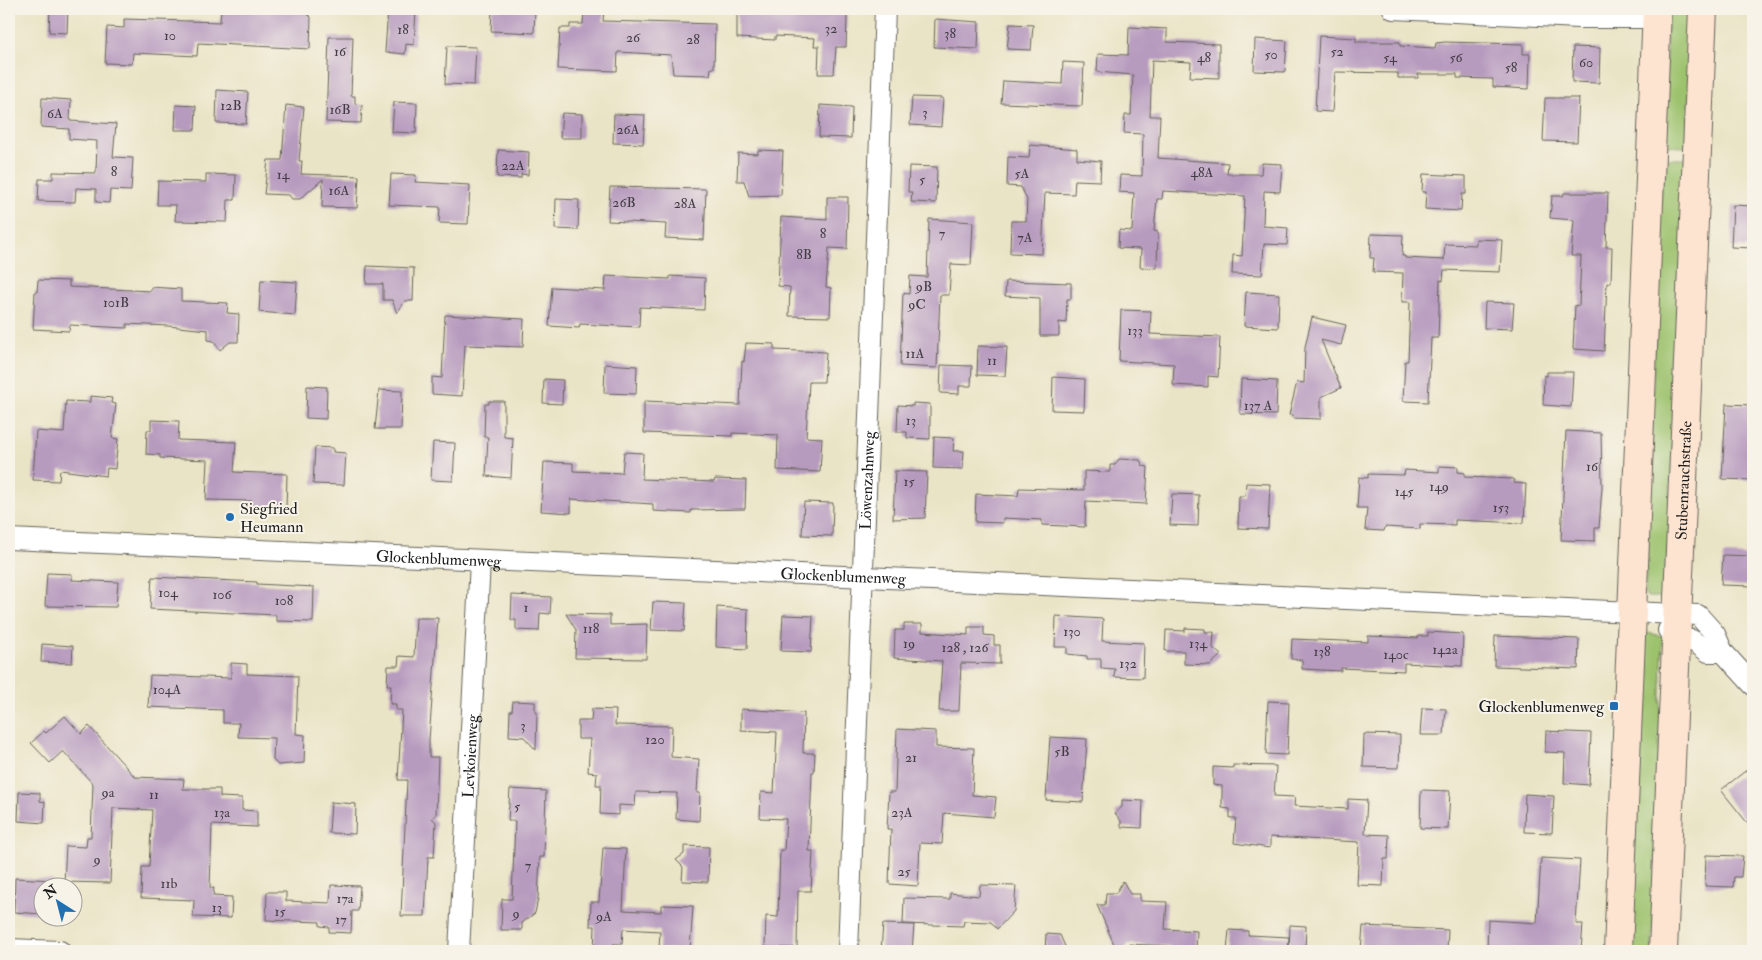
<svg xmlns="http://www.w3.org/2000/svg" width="1762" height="960" font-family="'IM FELL Double Pica',serif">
<rect width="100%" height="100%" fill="#f7f3e8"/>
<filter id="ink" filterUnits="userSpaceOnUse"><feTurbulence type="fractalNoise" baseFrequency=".02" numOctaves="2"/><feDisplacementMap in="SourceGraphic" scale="10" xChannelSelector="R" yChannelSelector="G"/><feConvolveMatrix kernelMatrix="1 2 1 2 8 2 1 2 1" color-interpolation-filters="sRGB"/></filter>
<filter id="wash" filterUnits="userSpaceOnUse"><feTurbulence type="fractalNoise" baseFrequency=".0096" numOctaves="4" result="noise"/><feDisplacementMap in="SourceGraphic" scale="20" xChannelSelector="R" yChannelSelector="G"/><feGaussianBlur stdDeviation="1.12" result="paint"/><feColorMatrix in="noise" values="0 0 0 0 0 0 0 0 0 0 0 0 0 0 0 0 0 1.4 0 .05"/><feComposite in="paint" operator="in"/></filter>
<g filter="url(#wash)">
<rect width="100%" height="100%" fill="#eae4c6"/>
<g fill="#9dc26d" stroke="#5c6f44">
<polygon points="1668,9 1693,9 1687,147 1662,146"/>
<polygon points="1662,159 1687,159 1665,597 1648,597 1645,595"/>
<polygon points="1647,633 1663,636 1652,951 1627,951 1642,635"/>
</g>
<g id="blocks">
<g fill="#b79bbf">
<polygon points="50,9 68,9 67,33 49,32"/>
<polygon points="221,9 309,9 308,15 311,17 310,49 198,43 197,56 133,53 132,64 105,63 107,27 124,28 124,19 220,22"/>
<polygon points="388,9 416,9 414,45 406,44 405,54 385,52"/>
<polygon points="492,9 535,9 534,33 491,31"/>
<polygon points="584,9 604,10 603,21 715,24 714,68 711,68 710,75 673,74 671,55 618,52 617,71 558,69 560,28 570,28 570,24 583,24"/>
<polygon points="737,10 847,15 846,47 836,47 834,74 818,74 819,46 814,46 815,38 775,36 775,40 737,38"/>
<polygon points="935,19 979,22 978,49 934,47"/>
<polygon points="1010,24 1033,25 1031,50 1007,49"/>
<polygon points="1129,27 1167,29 1167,42 1219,44 1219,78 1190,77 1191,62 1152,60 1150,116 1160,116 1158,158 1228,163 1227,174 1261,174 1262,163 1282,164 1280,192 1264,191 1263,226 1288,228 1287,245 1264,244 1262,275 1232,274 1233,255 1242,256 1245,196 1163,191 1162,199 1157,199 1154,231 1158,232 1157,268 1140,267 1141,249 1118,248 1119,230 1132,231 1134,193 1119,192 1120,175 1142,176 1143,134 1124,133 1125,115 1131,115 1133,75 1097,72 1098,54 1128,55"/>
<polygon points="1319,36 1356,38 1356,42 1400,42 1400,46 1435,48 1436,43 1445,42 1523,44 1523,54 1530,54 1529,89 1493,87 1493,79 1457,78 1457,74 1418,74 1418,78 1398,78 1398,73 1335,72 1332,112 1315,111"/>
<polygon points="329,37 353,37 351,96 355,96 355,104 362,105 361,123 326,122"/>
<polygon points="1255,39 1287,41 1285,72 1254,71"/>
<polygon points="447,46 476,47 474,85 445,84"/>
<polygon points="1573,47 1600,48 1599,83 1572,82"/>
<polygon points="1063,62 1084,63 1082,106 1001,103 1003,81 1062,84"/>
<polygon points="217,90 248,92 246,124 216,123"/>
<polygon points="912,97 943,98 941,127 910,125"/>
<polygon points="42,98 71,100 70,121 116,124 113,157 133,158 131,191 110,190 109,203 96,202 96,189 76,188 75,202 38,201 39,179 53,179 53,172 96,173 97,141 69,139 69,129 41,127"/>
<polygon points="1545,98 1579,98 1577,142 1543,141"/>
<polygon points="394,102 417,103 416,133 392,132"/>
<polygon points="176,105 196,106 195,130 175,130"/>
<polygon points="286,105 304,107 299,161 302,161 301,174 359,176 357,208 322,207 323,179 300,199 292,199 289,195 264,194 268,160 282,160"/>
<polygon points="820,105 852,107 851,138 819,137"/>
<polygon points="562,113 582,114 582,138 560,138"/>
<polygon points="614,114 645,115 643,144 613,143"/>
<polygon points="1030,145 1077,149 1077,159 1101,161 1100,181 1075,180 1074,194 1045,193 1042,254 1010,253 1011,221 1026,221 1027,200 1021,187 1007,186 1008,157 1029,158"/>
<polygon points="498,150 529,152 528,175 521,174 521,178 497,177"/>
<polygon points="758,150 783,151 781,195 749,196 744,181 737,181 738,153 758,154"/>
<polygon points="909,166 937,167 936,203 911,202 912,192 908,192"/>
<polygon points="206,174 236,175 235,200 228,200 227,222 175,221 176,205 157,205 158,181 206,182"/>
<polygon points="391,174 416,175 415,182 470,185 468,224 439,223 440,207 389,205"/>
<polygon points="1423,174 1466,176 1466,194 1462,194 1461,211 1425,209 1426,192 1422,192"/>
<polygon points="610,187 706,189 704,240 665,238 666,224 608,221"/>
<polygon points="1564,193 1608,193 1606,247 1612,247 1611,283 1607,283 1604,351 1573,349 1575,305 1579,306 1581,256 1571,256 1574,220 1550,218 1552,196 1563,196"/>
<polygon points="827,197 848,197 847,249 829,248 826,287 831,288 830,317 789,316 790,287 778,286 781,217 827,220"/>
<polygon points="556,199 579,200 578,230 555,229"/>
<polygon points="1733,205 1753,206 1753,248 1731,247"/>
<polygon points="929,219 973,222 971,265 951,264 949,295 940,295 937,368 900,366 903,293 909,294 910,276 927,277"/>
<polygon points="1371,234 1403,235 1402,256 1405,256 1405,258 1444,260 1445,244 1476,245 1476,239 1502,240 1500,272 1444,270 1443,281 1440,280 1438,338 1431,338 1428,402 1403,401 1405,361 1408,361 1410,302 1402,302 1403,273 1373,272 1374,258 1370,258"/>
<polygon points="367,266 414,268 413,301 405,301 397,313 392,300 383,300 383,284 366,284"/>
<polygon points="606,276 670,279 670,276 705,278 704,310 640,307 639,327 580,324 579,328 549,326 552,287 605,290"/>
<polygon points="38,280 69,281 69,287 151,291 151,287 181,289 181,301 228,303 227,313 239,314 238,342 230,342 220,350 214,341 208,340 208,330 168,326 127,324 127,328 70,325 69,331 33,329 35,292 37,292"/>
<polygon points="261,280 297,282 295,315 259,312"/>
<polygon points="1006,281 1071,283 1071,299 1067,299 1066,323 1059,322 1059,336 1040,336 1040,298 1005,296"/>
<polygon points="1246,292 1279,294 1278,328 1244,326"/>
<polygon points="1485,302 1514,303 1512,329 1484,328"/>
<polygon points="1121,310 1151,311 1150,334 1220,337 1218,377 1208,376 1208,387 1173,385 1174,364 1119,361"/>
<polygon points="445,315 524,319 523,347 465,345 462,396 432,394 432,377 442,378"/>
<polygon points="1312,317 1346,325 1341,345 1321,340 1341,388 1321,397 1321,419 1292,418 1293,415 1289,415 1297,382 1304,383 1305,347"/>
<polygon points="746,343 774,344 774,350 826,352 824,382 809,382 806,437 822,438 820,472 777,470 778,435 732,433 732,436 644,433 644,401 740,405 742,361 744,362"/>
<polygon points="978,346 1007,347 1005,376 977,375"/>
<polygon points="605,364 637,366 636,394 604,393"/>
<polygon points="941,365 972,366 971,386 959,386 959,394 940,393"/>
<polygon points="1547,372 1573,372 1571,407 1543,405 1544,376 1547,376"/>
<polygon points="1053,377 1085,379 1084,411 1052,410"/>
<polygon points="544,379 563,380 562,404 543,403"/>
<polygon points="1241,379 1277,381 1276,415 1240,414"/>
<polygon points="307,386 327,387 326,419 306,418"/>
<polygon points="379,390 402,391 401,429 375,429"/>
<polygon points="90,396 112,398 111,403 116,404 112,438 118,439 115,469 107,468 106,476 60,470 59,481 33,480 36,431 64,433 66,401 90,402"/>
<polygon points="489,401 504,401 504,437 513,438 511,478 486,476 488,437 484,437 485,404 489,404"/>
<polygon points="913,403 930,404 930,439 907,438 907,432 897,432 898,405 913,406"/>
<polygon points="1726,404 1753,405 1753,480 1722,479"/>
<polygon points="151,420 179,421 178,440 236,442 234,472 287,474 286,509 252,507 252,501 206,500 208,460 160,458 160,455 146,454 147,430 151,430"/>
<polygon points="1566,431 1601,433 1602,487 1599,528 1595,528 1595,541 1561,540"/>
<polygon points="934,437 954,438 953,451 964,451 963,469 933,468"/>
<polygon points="433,442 455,443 453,481 431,480"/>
<polygon points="315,447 333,448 333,452 346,453 344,485 313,484"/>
<polygon points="624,452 643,453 642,479 714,482 715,479 746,480 745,509 691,510 691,513 653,511 653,504 571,499 571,513 541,511 544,462 573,463 573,471 622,473"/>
<polygon points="1119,459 1140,460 1143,466 1148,467 1146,504 1086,501 1085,527 1042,525 1042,520 1003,518 1003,523 975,522 976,494 1018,496 1019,488 1084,490 1084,471 1110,472 1110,465 1115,465"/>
<polygon points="1439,466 1458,467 1458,472 1465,473 1465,477 1514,479 1514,483 1526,484 1524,523 1455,520 1455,525 1420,524 1420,529 1385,527 1384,531 1365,530 1367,508 1357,508 1359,477 1368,478 1368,474 1404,475 1405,470 1439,472"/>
<polygon points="895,471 927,472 925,518 893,519"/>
<polygon points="1246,483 1270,484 1268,529 1238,528 1239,496 1245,496"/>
<polygon points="1172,494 1199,495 1198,526 1170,525"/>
<polygon points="804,502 833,503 832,536 802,535"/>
<polygon points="1723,555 1753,556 1753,586 1721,585"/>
<polygon points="47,573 72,574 72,580 118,582 116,607 45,606"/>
<polygon points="152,577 257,582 257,584 314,587 313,622 276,621 276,615 150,609"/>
<polygon points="512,595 551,597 550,614 540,613 539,631 516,630 516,620 511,620"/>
<polygon points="653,602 686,603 684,631 651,630"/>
<polygon points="717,607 748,609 747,649 716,647"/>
<polygon points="566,614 610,615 610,625 647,624 646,659 575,658 576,630"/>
<polygon points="783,615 813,616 811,652 781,651"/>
<polygon points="1056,616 1103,619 1102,641 1144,643 1143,678 1114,677 1115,669 1101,668 1101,659 1087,659 1087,656 1067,654 1067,647 1055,647"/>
<polygon points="416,618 438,618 429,740 429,757 438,757 436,815 432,818 436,822 434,857 428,857 425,916 401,916 407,780 398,780 402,710 396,710 396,704 390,704 391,685 387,685 388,666 398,666 399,656 414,657"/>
<polygon points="904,624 922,624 922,632 968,635 968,627 984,627 984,635 994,636 994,645 1000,645 1000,664 961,663 959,711 939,711 942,661 894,658 895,630 904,630"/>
<polygon points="1185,628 1205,629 1205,632 1214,632 1213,648 1221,655 1210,665 1184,664 1184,651 1165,651 1166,630 1185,631"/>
<polygon points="1428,632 1463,634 1462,666 1404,663 1404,671 1341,668 1341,671 1302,669 1302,660 1291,659 1292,639 1368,642 1368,636 1418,638 1419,636 1428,636"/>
<polygon points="1495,636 1579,639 1578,669 1494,666"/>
<polygon points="42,644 73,646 72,663 41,662"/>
<polygon points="231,663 247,664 247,674 298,676 296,734 305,735 304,763 278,765 273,760 274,738 238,737 239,723 223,723 223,710 148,707 150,675 231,678"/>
<polygon points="513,701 535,702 535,712 537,712 536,750 524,737 509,736 510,711 512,711"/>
<polygon points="1268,701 1289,702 1287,755 1266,754"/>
<polygon points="1422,708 1446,709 1444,735 1420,735"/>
<polygon points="592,709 616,710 615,725 672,726 671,757 699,759 697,793 700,793 699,821 676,819 677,793 636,792 635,806 619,805 619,815 600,814 601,785 596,785 597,773 588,772 590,739 578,739 578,721 591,721"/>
<polygon points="741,709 804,713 803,753 815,753 814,772 812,772 809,851 813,851 811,891 798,891 797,948 765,947 766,916 778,917 780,850 784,850 786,819 760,818 761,792 774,793 777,732 741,730"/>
<polygon points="65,716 81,734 89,726 135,777 184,779 183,789 220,789 220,797 242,798 242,810 257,811 257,827 212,825 210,888 214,888 213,896 232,897 231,918 193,917 194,900 141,898 142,867 149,867 152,810 113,808 110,883 64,882 66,846 86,847 87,837 91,837 93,784 63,751 50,763 31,743 44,731 46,733"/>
<polygon points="897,729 936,731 936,747 974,748 972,795 996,797 994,817 944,813 942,844 920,843 918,886 889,884 891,829 887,829 889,792 895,792"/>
<polygon points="1546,731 1591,733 1589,785 1564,783 1565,753 1545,752"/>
<polygon points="1364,734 1400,735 1399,768 1363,767"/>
<polygon points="1050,737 1087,739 1083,802 1046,800"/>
<polygon points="1233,765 1276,766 1274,796 1295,797 1294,806 1348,809 1348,799 1367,800 1365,834 1389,835 1388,859 1384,859 1383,886 1357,885 1359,842 1270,837 1270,848 1234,843 1236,818 1230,818 1230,809 1222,808 1222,786 1213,785 1213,767 1233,768"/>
<polygon points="1753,765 1753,830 1721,790"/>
<polygon points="510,789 546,791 544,857 540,857 538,899 535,913 522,923 522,930 501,930 502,899 512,899 515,821 508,821"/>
<polygon points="1421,790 1450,791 1448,829 1420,828"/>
<polygon points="19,792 40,793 40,801 45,802 44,823 18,821"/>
<polygon points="1525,794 1554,796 1552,833 1524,832"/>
<polygon points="1122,800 1143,801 1142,828 1121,827 1121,821 1115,813 1122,807"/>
<polygon points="331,802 356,804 355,834 329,833"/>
<polygon points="684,846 709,847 708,882 682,881 683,867 676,860 684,854"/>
<polygon points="603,848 626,849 623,910 661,912 661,905 693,906 690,950 659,949 660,931 623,929 622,944 613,944 613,951 594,951 595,926 590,926 591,902 599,902"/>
<polygon points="1706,855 1743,856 1741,877 1734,877 1733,887 1705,886"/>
<polygon points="1541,858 1580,860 1576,924 1583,924 1581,951 1487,951 1488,920 1537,923"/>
<polygon points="15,878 53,880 53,888 42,888 42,914 14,912"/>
<polygon points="1123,881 1130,894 1140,894 1140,901 1167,902 1165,929 1197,931 1196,951 1168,951 1169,946 1128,944 1124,951 1117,951 1097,905 1105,905 1106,893 1116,893"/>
<polygon points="331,885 360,886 358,911 352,911 351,933 329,932 329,927 320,926 320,922 266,920 267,892 286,892 286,901 330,903"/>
<polygon points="980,885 1016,886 1014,911 997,929 991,922 964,921 963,926 903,924 904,898 950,899 950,893 979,896"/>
<polygon points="883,924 914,925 912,951 881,951"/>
<polygon points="1290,925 1306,926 1305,951 1289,951"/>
<polygon points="1363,926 1448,930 1447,951 1361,951"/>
<polygon points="1229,930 1248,931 1248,935 1289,937 1288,951 1227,951"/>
<polygon points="1046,934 1060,935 1067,951 1045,951"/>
</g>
</g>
</g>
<g filter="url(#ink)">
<use href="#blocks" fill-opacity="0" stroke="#646258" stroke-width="1"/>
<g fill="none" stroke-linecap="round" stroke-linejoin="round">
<defs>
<g id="street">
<polyline points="1393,9 1579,18 1656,18"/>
<path id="s1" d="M9,539C572,565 1135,586 1698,615L1715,634L1723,652L1753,685"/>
<polyline points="1668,630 1676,640 1692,640 1708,652 1723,652"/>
<polyline points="9,949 60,951"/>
<path id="s2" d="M459,951L480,562"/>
<path id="s3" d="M848,951L885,9"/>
</g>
<g id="secondary">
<polyline points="1618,951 1657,9"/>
<path id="s4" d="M1663,951L1703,9"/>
</g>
</defs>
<use href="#street" stroke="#646258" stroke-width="22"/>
<use href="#secondary" stroke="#646258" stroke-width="30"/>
<use href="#street" stroke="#fff" stroke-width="20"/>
<use href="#secondary" stroke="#fde4d0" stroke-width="28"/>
</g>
</g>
<g fill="#1f6fb2" stroke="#f7f3e8" stroke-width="2">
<circle cx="230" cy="517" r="5"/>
<rect x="1609" y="701" width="10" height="10" rx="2.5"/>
</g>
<g text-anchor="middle" stroke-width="4" stroke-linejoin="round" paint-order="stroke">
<g font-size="14" fill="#433c45">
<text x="831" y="33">32</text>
<text x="403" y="34">18</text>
<text x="950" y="38">38</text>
<text x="170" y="40">10</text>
<text x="633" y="42">26</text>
<text x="693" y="44">28</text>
<text x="340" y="56">16</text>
<text x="1337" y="56">52</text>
<text x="1271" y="59">50</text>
<text x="1204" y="62">48</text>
<text x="1390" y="62">54</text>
<text x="1456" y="62">56</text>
<text x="1586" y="67">60</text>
<text x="1511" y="72">58</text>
<text x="231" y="110">12B</text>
<text x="340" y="114">16B</text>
<text x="925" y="117">3</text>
<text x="55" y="118">6A</text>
<text x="628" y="134">26A</text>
<text x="513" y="170">22A</text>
<text x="114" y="176">8</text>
<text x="1202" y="177">48A</text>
<text x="1022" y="178">5A</text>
<text x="283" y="179">14</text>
<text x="922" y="184">5</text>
<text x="339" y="195">16A</text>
<text x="624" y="207">26B</text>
<text x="685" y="208">28A</text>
<text x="823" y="238">8</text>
<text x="942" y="238">7</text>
<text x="1025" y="242">7A</text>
<text x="804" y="259">8B</text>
<text x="924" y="291">9B</text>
<text x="116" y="307">101B</text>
<text x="917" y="309">9C</text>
<text x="1135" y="335">133</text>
<text x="915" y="358">11A</text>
<text x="992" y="365">11</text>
<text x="1258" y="410">137 A</text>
<text x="911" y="425">13</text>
<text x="1592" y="471">16</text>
<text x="909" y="486">15</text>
<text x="1439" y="491">149</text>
<text x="1404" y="496">145</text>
<text x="1501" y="512">153</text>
<text x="168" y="597">104</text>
<text x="222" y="599">106</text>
<text x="284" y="605">108</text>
<text x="526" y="612">1</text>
<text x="591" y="633">118</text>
<text x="1072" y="636">130</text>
<text x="909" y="648">19</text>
<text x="1198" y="648">134</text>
<text x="965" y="652">128 , 126</text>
<text x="1445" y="654">142a</text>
<text x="1322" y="656">138</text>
<text x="1396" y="659">140c</text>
<text x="1128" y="668">132</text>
<text x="167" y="694">104A</text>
<text x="523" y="730">3</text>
<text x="655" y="744">120</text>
<text x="1062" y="756">5B</text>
<text x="911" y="762">21</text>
<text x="108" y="797">9a</text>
<text x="154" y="799">11</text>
<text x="517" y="811">5</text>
<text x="222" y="817">13a</text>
<text x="902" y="817">23A</text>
<text x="97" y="864">9</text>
<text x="528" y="870">7</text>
<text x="904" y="876">25</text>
<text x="169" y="888">11b</text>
<text x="345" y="903">17a</text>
<text x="217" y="912">13</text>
<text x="280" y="916">15</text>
<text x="516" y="918">9</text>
<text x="604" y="921">9A</text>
<text x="341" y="924">17</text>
</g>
<g font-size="16" fill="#1c1c1c" stroke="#f7f3e8">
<text dy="6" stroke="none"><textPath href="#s3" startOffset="471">Löwenzahnweg</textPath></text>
<text dy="6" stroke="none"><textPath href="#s4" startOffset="471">Stubenrauchstraße</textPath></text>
<text dy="6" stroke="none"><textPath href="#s1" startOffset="430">Glockenblumenweg</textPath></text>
<text dy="6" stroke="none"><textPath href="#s1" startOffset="835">Glockenblumenweg</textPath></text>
<text dy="6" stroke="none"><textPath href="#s2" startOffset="195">Levkoienweg</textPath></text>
</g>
<g font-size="16" fill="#1c1c1c" stroke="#f7f3e8" text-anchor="start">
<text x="240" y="514">Siegfried<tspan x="240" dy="18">Heumann</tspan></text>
<text x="1604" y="712" text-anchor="end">Glockenblumenweg</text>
</g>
</g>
<rect width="1762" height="960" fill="none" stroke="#f7f3e8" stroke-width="30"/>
<g transform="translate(58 902) rotate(324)"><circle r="24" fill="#f7f3e8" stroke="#9f9d96"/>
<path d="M0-4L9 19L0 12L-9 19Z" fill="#1f6fb2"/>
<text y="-8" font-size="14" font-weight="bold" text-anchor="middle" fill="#1c1c1c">N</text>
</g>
</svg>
